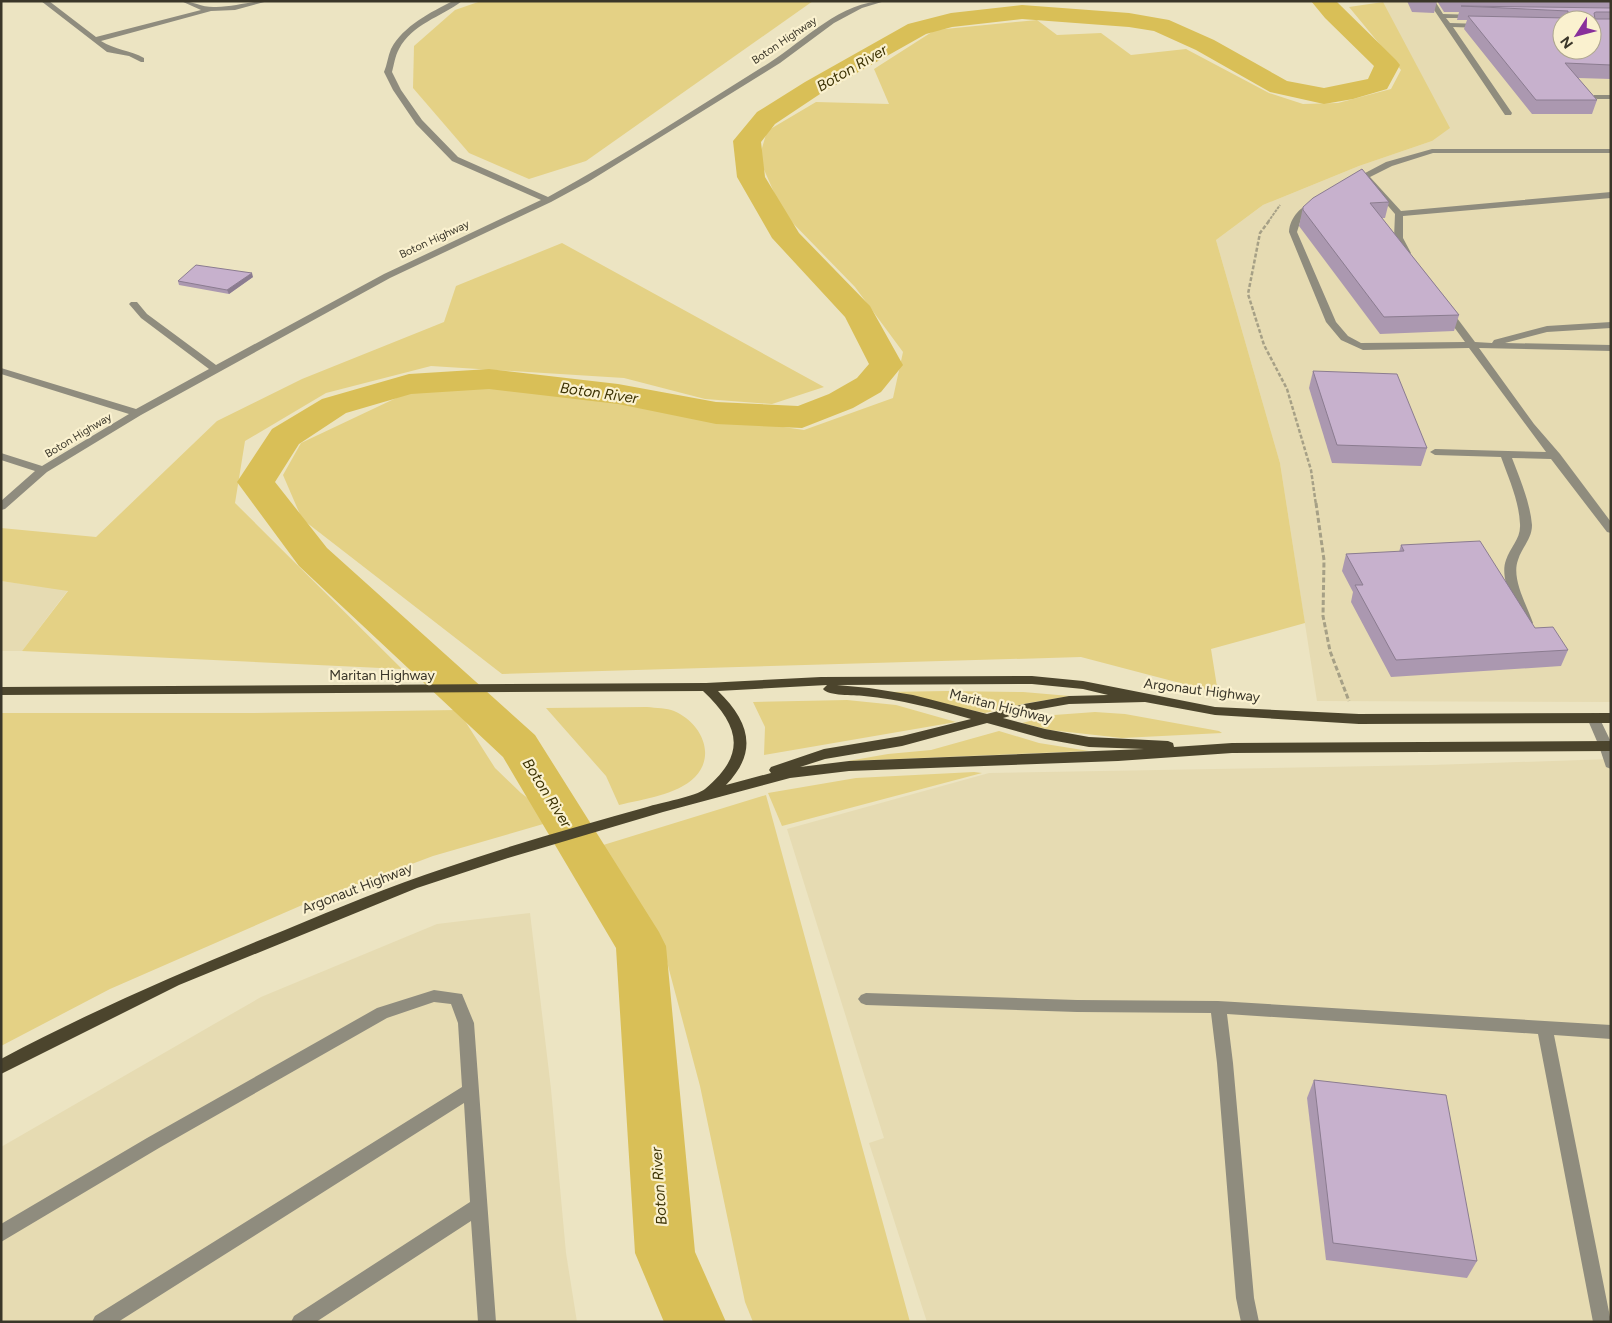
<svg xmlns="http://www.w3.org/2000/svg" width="1612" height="1323" font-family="Figtree,sans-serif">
<rect width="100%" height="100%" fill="#ece4c2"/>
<g fill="#e6dbb2" fill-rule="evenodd">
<path d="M1382,1H1611V702L1317,701L1280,463L1216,240L1263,205L1359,166L1432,141ZM1562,20H1592V50H1562Z"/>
<polygon points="1,581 68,590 22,651 1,651"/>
<polygon points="1611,759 1611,1322 927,1322 869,1143 884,1138 787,829 989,773 1431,765"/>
<polygon points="530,913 551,1089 566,1253 577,1322 1,1322 1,1147 261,997 437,924"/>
</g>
<g fill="#e4d185">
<polygon points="481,1 813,1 586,161 529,179 469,153 413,88 414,46 455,10"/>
<polygon points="1383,2 1450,128 1432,141 1359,166 1263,205 1216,240 1280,463 1305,623 1211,649 1218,693 1081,657 502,674 302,519 283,475 301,443 411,391 488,387 612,402 804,430 893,398 903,352 855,287 783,213 759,158 767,131 816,102 889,104 874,69 935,30 1037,20 1057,35 1101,33 1131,55 1186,49 1269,93 1303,104 1338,103 1391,89 1401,70 1349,7"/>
<polygon points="562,243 824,387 772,404 705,399 624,378 431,366 326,393 245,441 235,503 402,669 22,651 68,591 1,581 1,528 96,537 217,421 302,379 444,322 456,286"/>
<polygon points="946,691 1023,692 1070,696 1028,703 985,713 887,692"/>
<polygon points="847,700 896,705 956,722 764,755 765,727 753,702"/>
<path d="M647,707C656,708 667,708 674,711C700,722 717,754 695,777C677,795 643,799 619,805L606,776L546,708Z"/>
<polygon points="458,710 495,768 521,793 557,820 433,856 300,906 110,989 1,1046 1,713 249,713"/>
<polygon points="1095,712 1125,714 1219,731 1222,733 1122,738 1050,730 1022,723 1054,715"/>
<polygon points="999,731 1039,743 1089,751 848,761 888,754 931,750"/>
<polygon points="974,772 982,773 782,826 768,793 856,778"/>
<polygon points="766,795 910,1322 753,1322 745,1302 700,1086 667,962 600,846"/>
</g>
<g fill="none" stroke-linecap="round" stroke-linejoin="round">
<polygon fill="#d9bf57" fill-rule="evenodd" points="1311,1 1336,1 1396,60 1400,65 1387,89 1353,99 1324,104 1270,92 1196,50 1154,31 1129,27 1022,19 952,27 926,34 823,92 775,124 761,142 765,177 799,233 870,306 903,365 881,392 853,408 802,428 716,424 618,404 489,389 411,394 346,413 299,444 275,482 327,548 535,735 659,932 666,946 695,1252 726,1322 664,1322 635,1253 616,948 503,757 299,566 237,482 272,429 322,399 409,374 489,369 618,384 716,402 798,406 829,394 857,378 869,364 845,317 772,238 737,177 733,141 757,112 805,82 908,24 951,13 1022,5 1129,13 1169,20 1214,40 1287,81 1324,88 1368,79 1374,66 1325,18"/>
<polyline stroke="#a6a086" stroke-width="2" stroke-dasharray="3 1" stroke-linecap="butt" points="1268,222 1280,205"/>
<polyline stroke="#a6a086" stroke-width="2.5" stroke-dasharray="4 2" stroke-linecap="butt" points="1269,221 1260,233 1248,294 1264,345 1287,389 1311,470 1316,505"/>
<polyline stroke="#a6a086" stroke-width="3" stroke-dasharray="5 2.5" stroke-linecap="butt" points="1316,503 1324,560 1323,616 1330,651 1349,701"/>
<g fill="#8f8c7e" fill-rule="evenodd">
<path d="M41,1H49L96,37L201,10L181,1C193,1 203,8 216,7C234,7 251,1 268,1L235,10L211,11L101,41C115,50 130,50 144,58V62H141L129,56L107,52Z"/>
<path d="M453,1H462C441,17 412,24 399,49C395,56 394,65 392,72L401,90L422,120L458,157L548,197C624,156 696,108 769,63C805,40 841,1 885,1L862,8L834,23L780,63L588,182L551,202L390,278L141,415L47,472L5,509L1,510V501L35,471L1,460V453L42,466L129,414L1,374V368L136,409L209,369L141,318L129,304L131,302H137L147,314L216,365L384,274L541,200L452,161L416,124L393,90L384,72C387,65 388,56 391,49C403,26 431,12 453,1Z"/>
<polygon points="1428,1 1435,1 1443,14 1476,15 1478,16 1474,18 1446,18 1450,23 1481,24 1485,26 1481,28 1453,27 1512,113 1511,115 1505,115"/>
<polygon points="1594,95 1611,95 1611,99 1597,99 1593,97"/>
<polygon points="1432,149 1611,149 1611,153 1433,153 1392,166 1370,177 1401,211 1611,192 1611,198 1403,216 1403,238 1411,253 1409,255 1403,255 1394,238 1395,214 1365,179 1352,185 1348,182 1386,162"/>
<path d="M1315,201L1319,204L1301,219L1297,232L1336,322L1348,336L1361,343L1465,342L1443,312L1448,309L1451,310L1475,342L1492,343L1494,340L1547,326L1611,322V328L1547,332L1505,343L1611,345V351L1479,348L1534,424L1560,454L1611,522V533L1607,532L1551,459L1512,458C1520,479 1530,502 1532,525C1532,539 1522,547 1518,560C1511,579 1527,605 1533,623L1531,626L1527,627L1521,623C1515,605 1499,579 1506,560C1510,547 1521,539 1520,524C1519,501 1509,479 1501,457L1435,455L1430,452L1435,449L1546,452L1469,348L1363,350L1341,340L1326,322L1289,232C1290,217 1301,206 1315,201Z"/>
<polygon points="1593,713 1598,715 1611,742 1611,769 1606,767 1599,746 1587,718 1588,715"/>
<polygon points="434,990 462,994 474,1023 496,1322 478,1322 471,1221 316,1322 291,1322 294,1316 470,1202 464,1103 118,1322 92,1322 95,1316 462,1087 458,1023 451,1004 434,1002 387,1018 159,1148 1,1242 1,1224 147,1138 377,1008"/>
<polygon points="866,993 1077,1000 1218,1001 1611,1025 1611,1039 1554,1035 1611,1322 1593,1322 1538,1034 1227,1014 1233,1063 1254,1298 1259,1322 1241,1322 1236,1298 1217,1063 1211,1013 1077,1012 866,1005 861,1003 858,999 861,995"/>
</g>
<path fill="#4c452d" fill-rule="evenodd" d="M1032,676L1083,681L1215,707L1359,714L1611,713V723L1359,724L1215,715L1145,702L1069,704L1024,712L1003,718L1045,729L1089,737L1168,741L1173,743L1174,747L1232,743L1611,741V751L1232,753L1118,761L849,771L790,778L663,812L508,858L417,888L179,985L1,1074V1059C93,1010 188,969 285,930C338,908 390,886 445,868C511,845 579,826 647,807C659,803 697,796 705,789C747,754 740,726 703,691L1,695V687L706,683L821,677ZM1032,684L1083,689L1108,695L1069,696L1024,704L987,714L913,695L869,688L837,685ZM827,685L823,689C828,696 854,695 864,696C900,699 936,709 971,719L902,736L824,749L771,767L769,770L771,773L726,785C759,751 749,721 718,691ZM987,723L1045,739L1089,747L1144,749L849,761L800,767L825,759L902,746Z"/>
</g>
<g fill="#ab98b0">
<polygon points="1407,1 1437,1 1434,13 1412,12"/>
<polygon points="1437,1 1611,1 1611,79 1578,78 1597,100 1592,114 1532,114 1464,29 1467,20 1457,20 1459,12 1444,12"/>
<polygon points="1389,202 1385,218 1382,218 1459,315 1454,331 1380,334 1299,226 1303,207"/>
<polygon points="253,277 229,294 179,285 178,281"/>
<polygon points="1313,371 1427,448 1421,466 1332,463 1309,388"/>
<polygon points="1401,545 1535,628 1568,650 1561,666 1391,677 1351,602 1353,592 1342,571 1346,554 1399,552"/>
<polygon points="1314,1080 1477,1261 1467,1278 1326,1260 1307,1098"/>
</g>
<polygon fill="#8b7c90" points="252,273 253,277 229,294 227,290"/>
<g fill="#c7b1cd" stroke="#8b7c90" fill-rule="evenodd">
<path d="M1461,6L1611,8V12H1596L1594,13L1595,19H1611V65L1565,63L1597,100H1536L1468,16L1566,18L1568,16V11ZM1562,20H1592V50H1562Z"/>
<polygon points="1362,169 1389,202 1370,203 1459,315 1384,317 1303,210 1303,207 1313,198"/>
<polygon points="196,265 252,273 227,290 178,281"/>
<polygon points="1313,371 1397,374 1427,448 1337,445"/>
<polygon points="1480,541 1535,628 1553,627 1568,650 1396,660 1355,585 1363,585 1346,554 1404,551 1401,545"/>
<polygon points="1314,1080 1446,1095 1477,1261 1333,1243"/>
</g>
<g text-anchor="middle" stroke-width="4.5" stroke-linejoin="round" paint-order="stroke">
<g font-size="11" fill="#3a3629" stroke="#faf1cf">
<text transform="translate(784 40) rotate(-34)" y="4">Boton Highway</text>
<text transform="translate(434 239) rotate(-25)" y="4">Boton Highway</text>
<text transform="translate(78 435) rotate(-31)" y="4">Boton Highway</text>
</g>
<g font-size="14" fill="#3a3629" stroke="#faf1cf">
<text x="382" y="680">Maritan Highway</text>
<text transform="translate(1202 690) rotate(7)" y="5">Argonaut Highway</text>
<text transform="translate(1001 706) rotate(14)" y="5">Maritan Highway</text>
<text transform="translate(357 888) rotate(-21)" y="5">Argonaut Highway</text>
</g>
<g font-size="15" font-style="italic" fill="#3c3203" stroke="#faf1cf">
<text transform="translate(852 68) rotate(-30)" y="5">Boton River</text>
<text transform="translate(599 393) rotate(8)" y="5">Boton River</text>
<text transform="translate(547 793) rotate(58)" y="5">Boton River</text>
<text transform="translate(659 1186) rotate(-94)" y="5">Boton River</text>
</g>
</g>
<rect width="1612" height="1323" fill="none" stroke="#3a3629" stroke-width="5"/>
<g transform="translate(1577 35) rotate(234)"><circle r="24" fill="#faf1cf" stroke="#ada68d"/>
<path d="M0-4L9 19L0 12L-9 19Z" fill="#882f9b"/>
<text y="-8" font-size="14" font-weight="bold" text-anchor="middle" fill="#3a3629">N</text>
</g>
</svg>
